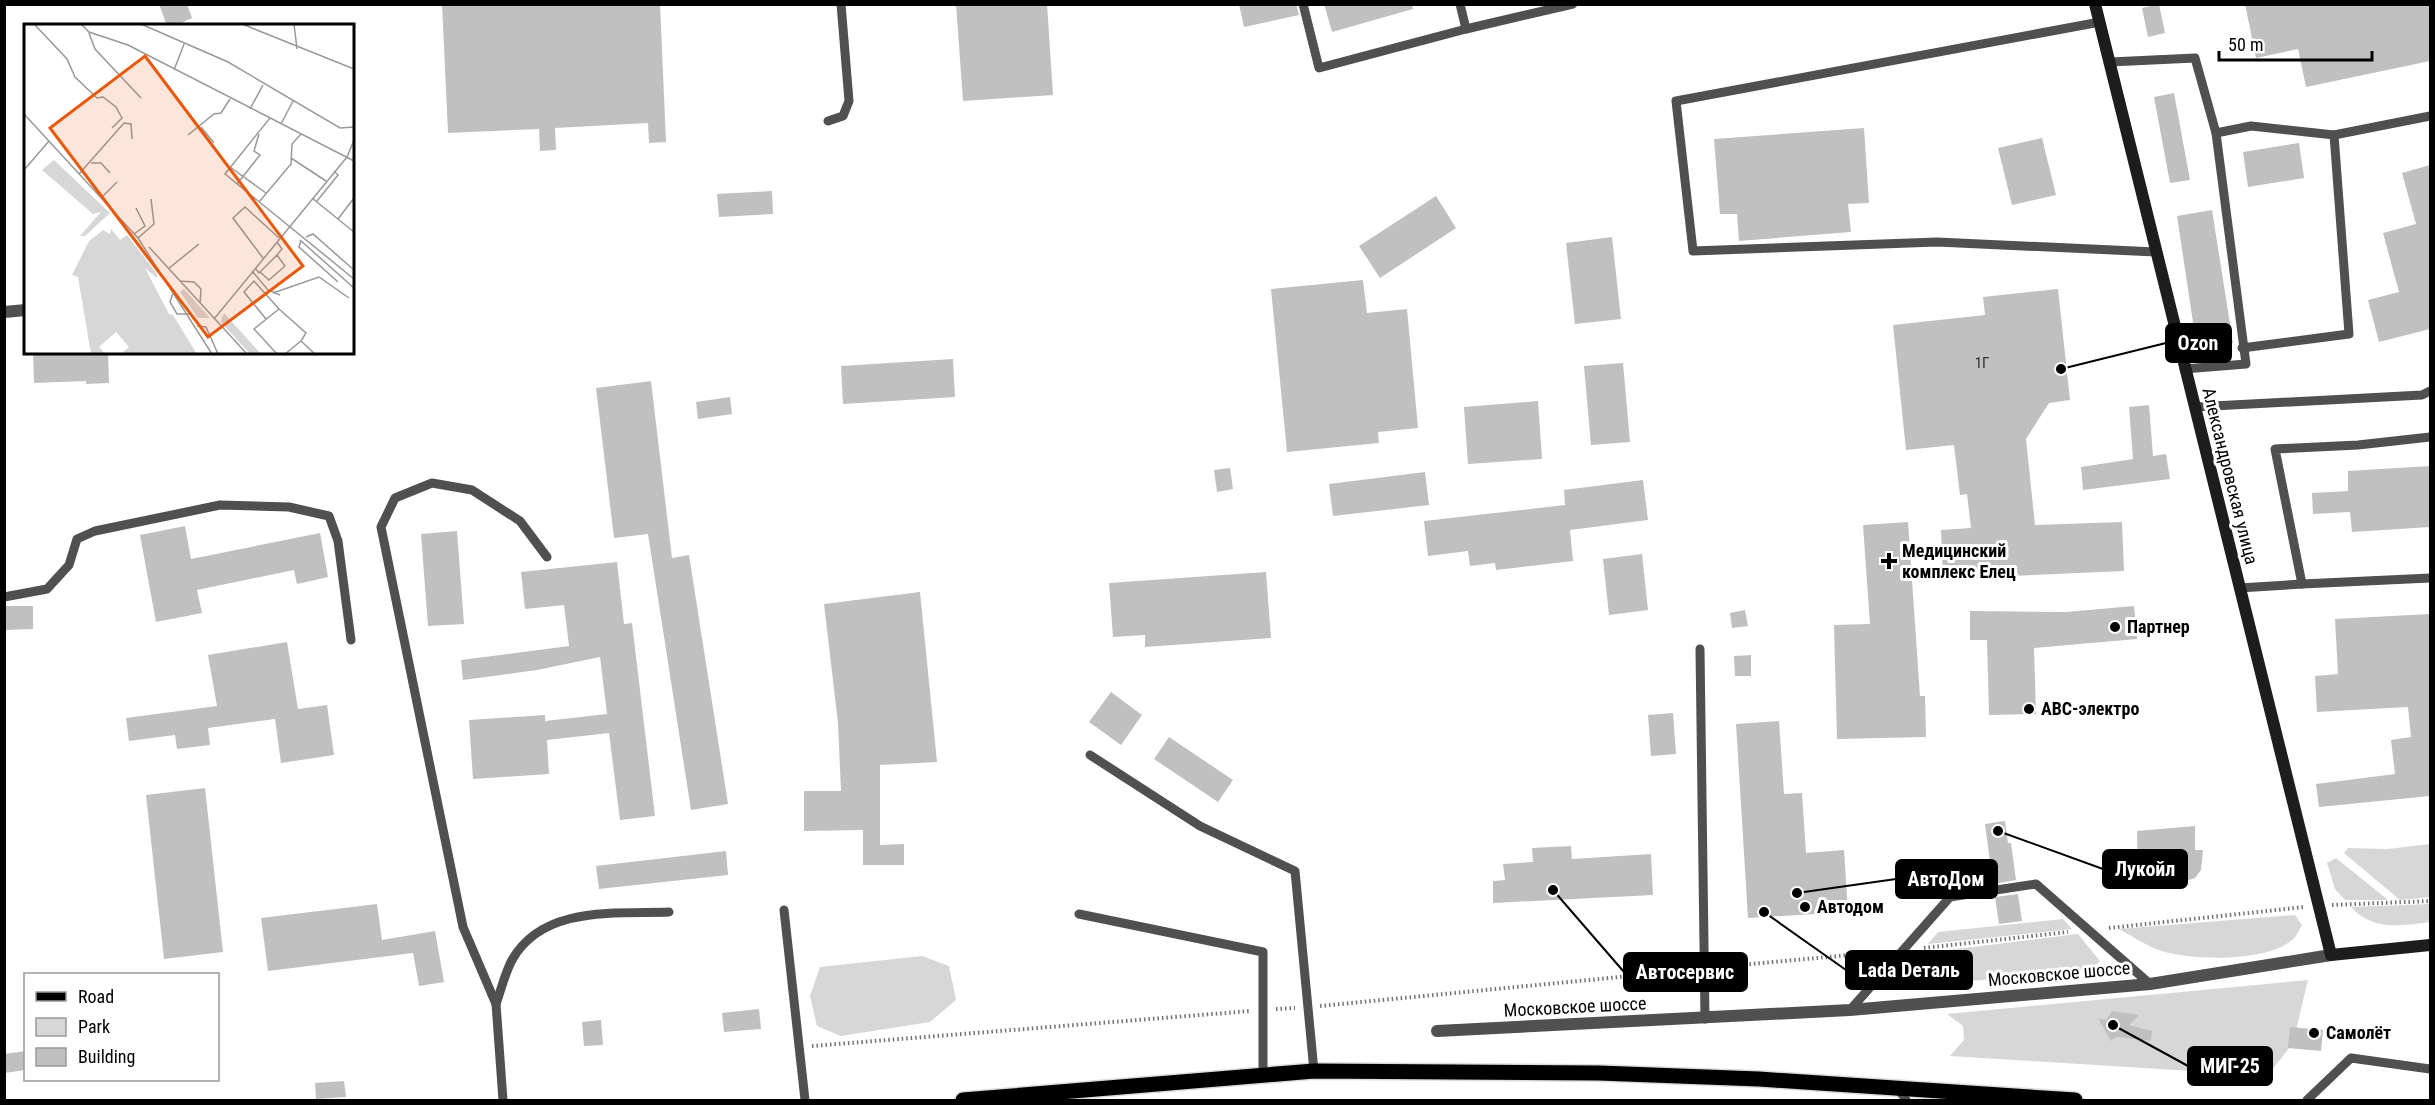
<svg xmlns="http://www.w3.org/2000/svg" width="2435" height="1105" font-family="'Roboto Condensed',sans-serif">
<rect width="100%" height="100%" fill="#fff"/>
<g fill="#d7d7d7">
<polygon points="2430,844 2430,897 2400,900 2344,853 2348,848 2388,849"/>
<polygon points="2336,858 2388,900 2345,900 2335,889 2327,863"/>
<path d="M2430,904V922C2401,926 2373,931 2351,907Z"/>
<path d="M2295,915L2302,925C2299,929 2297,937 2292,940C2266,963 2187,961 2156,949C2143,944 2131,935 2119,929Z"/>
<polygon points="2063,919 2072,929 1928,944 1938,932"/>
<polygon points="2078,934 2100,961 2091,970 1916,986 1913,978 1924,953"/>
<polygon points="922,956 949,966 956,1000 930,1022 841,1036 817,1026 810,996 820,967"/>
<polygon points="2308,980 2293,1043 2272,1070 2239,1074 1950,1056 1964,1040 1963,1026 1947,1014"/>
</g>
<g fill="#c0c0c0">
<polygon points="159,4 187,4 192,18 175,26 167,26"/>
<polygon points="442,4 660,4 666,142 649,143 648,123 555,128 556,150 540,151 539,129 448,133"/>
<polygon points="956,4 1047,4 1053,95 963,101"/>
<polygon points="1239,4 1296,4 1299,15 1244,27"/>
<polygon points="1324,4 1412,4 1413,9 1332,32"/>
<polygon points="2159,4 2165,33 2148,37 2142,8"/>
<polygon points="2245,4 2430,4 2430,61 2306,87 2298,49 2256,58"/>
<polygon points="2174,93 2190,180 2170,183 2154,97"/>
<polygon points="1864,128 1869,203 1848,204 1851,232 1739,241 1737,214 1720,214 1714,139"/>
<polygon points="2042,138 2056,195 2012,205 1998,148"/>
<polygon points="2299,143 2304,178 2248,187 2243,152"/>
<polygon points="2430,165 2430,329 2379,342 2368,300 2399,292 2383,233 2416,224 2402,173"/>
<polygon points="772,191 773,214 719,217 717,194"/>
<polygon points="1436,196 1456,228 1380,278 1359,246"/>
<polygon points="2212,210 2233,343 2197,349 2177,216"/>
<polygon points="1612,237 1621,319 1575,324 1566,243"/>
<polygon points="1363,280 1367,313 1407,309 1418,428 1378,432 1379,443 1287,452 1271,289"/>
<polygon points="2058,289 2070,400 2049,403 2026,439 2035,525 2122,522 2124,571 1943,579 1941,530 1971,528 1967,494 1960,495 1954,445 1906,450 1893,325 1985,315 1983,297"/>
<polygon points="33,352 108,352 109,383 86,384 86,381 34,383"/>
<polygon points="953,359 955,397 843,404 841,366"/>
<polygon points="1623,363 1630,442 1591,445 1584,366"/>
<polygon points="651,381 672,558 689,555 728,804 691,810 648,534 614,538 596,388"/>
<polygon points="730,397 732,414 698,419 696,402"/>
<polygon points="1538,401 1542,459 1468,464 1464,407"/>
<polygon points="2149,405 2153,456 2166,454 2170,479 2083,490 2081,467 2133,459 2129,407"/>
<polygon points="2430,466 2430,527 2352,532 2350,512 2313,514 2312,493 2348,491 2348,471"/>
<polygon points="1230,468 1233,489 1217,492 1214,470"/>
<polygon points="1425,472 1429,505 1333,516 1329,484"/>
<polygon points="1643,480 1648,520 1570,530 1573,561 1496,570 1495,563 1470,566 1468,551 1428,556 1424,521 1565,505 1564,490"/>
<polygon points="1908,522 1920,696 1925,696 1926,737 1837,739 1834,625 1870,624 1863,525"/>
<polygon points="185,526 191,559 320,533 328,577 297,584 294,570 197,590 202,613 156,622 140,535"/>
<polygon points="457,531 464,624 428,626 421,534"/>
<polygon points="1642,554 1648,610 1609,615 1603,559"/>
<polygon points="617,562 624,624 632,623 655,816 620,820 609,733 547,740 549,774 473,779 469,720 545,715 545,721 607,714 600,657 537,670 463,680 461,660 569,646 564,605 525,609 521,572"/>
<polygon points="1266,572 1271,638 1145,647 1145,635 1113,637 1109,583"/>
<polygon points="920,592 937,762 880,765 880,845 904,844 904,865 863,865 863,830 804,831 804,791 841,791 838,723 824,604"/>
<polygon points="4,606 33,606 33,629 4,630"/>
<polygon points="2134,606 2137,639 2034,648 2036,714 1989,715 1987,640 1970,640 1970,611 2066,612"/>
<polygon points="1745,610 1748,626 1732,628 1730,613"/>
<polygon points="2430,614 2430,796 2319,807 2316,784 2395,774 2391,740 2411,737 2408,707 2317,712 2315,676 2338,674 2335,619"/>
<polygon points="287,642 298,709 327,705 334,755 281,763 275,719 208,728 210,745 177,749 175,735 129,741 126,718 217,706 208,655"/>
<polygon points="1751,655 1751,676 1735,676 1734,656"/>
<polygon points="1111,692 1142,715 1121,745 1089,722"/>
<polygon points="1673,713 1676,754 1651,756 1648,715"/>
<polygon points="1779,721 1784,794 1802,793 1806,853 1844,850 1848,912 1748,918 1736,724"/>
<polygon points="1169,737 1233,780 1218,802 1154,759"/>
<polygon points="205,788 223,952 164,959 146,795"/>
<polygon points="2005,821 2008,843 2011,843 2016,880 1993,884 1985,824"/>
<polygon points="2195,826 2195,850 2203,850 2201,870 2195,878 2182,882 2138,882 2137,831"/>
<polygon points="1571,846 1572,859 1651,854 1653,895 1493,903 1493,881 1505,880 1503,864 1533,862 1532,848"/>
<polygon points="726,851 728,875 599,889 596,866"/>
<polygon points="2018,894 2022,921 1999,924 1995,897"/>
<polygon points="377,904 382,940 435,931 444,982 419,986 413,953 268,971 261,918"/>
<polygon points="759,1009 761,1029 724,1032 722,1013"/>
<polygon points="2112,1011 2139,1015 2129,1025 2152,1031 2151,1041 2116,1037 2111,1041 2098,1018 2106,1020"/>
<polygon points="601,1020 603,1045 584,1046 582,1022"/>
<polygon points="2290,1027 2323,1030 2321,1051 2288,1048"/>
<polygon points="26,1051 26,1070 4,1073 4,1054"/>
<polygon points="344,1081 346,1097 316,1099 315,1083"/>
</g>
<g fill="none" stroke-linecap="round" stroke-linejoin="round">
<defs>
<polyline id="primary" points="963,1100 1314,1071 1599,1073 1759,1079 2075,1100"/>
</defs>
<use href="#primary" stroke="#dbdbdb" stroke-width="18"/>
<g stroke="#727272" stroke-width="4" stroke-dasharray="1.5 3" stroke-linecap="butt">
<polyline points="2332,905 2430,901"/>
<polyline points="2109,928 2304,907"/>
<polyline points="1924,948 2068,932"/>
<polyline points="1718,967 1883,952"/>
<polyline points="1320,1006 1692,970"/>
<polyline points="1276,1009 1295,1008"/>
<polyline points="812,1046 1250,1011"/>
</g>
<g stroke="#505050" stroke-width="9">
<polyline points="1303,4 1319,68 1466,29 1573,4"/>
<polyline points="1460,4 1466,29"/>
<polyline points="2100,22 1676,101 1693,251 1937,242 2156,252"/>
<polyline points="2110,62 2195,58 2216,133 2246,364 2184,369"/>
<polyline points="828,121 843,116 849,101 841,4"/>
<polyline points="2216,133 2251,126 2334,135 2349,334 2242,348"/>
<polyline points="2334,135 2430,116"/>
<polyline points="2194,407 2422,395 2430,391"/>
<polyline points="2430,437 2358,445 2275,449 2302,584 2430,578"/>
<polyline points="2239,588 2302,584"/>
<polyline points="4,597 47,589 69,565 77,539 95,531 220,505 289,507 329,516 338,541 351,640"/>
<polyline points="1700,649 1705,1019"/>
<polyline points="1090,755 1200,826 1295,871 1314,1071"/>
<polyline points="784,910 805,1100"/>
<polyline points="1079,914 1263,952 1263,1075"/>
<path d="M496,1004C501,990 505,973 512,960C543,905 616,914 669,912"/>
<polyline points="1850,1010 1950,897 2036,884 2150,984"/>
<polyline points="1897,1087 1906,1100"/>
<polyline points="503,1100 496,1004 463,927 381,527 395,498 432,483 472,490 520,521 547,557"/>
<polyline points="2307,1100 2351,1058 2430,1069"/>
</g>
<g stroke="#505050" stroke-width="12">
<polyline points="4,312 26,310"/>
<polyline points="1437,1031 1850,1010 2150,984 2331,955"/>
</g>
<polyline stroke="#1d1d1d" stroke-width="12" points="2095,4 2331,955 2430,945"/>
<use href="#primary" stroke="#000" stroke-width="15"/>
</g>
<g fill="#000" stroke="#fff" stroke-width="2">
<path d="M1886 552h6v6h6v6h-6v6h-6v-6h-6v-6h6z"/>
<circle cx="2115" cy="627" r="6"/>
<circle cx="2029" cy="709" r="6"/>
<circle cx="1805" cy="907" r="6"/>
<circle cx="2314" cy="1033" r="6"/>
</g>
<g text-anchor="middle" stroke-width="6" stroke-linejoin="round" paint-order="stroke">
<g font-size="15" fill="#303030">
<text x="1982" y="368">1Г</text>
</g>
<g font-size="18" fill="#000" stroke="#fff">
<text transform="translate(2230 476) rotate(76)" y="6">Александровская улица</text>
<text transform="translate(2059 974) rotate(-5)" y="6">Московское шоссе</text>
<text transform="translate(1575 1007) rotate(-3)" y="6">Московское шоссе</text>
</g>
<g font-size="18" font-weight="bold" fill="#000" stroke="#fff" text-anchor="start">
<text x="1902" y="557">Медицинский<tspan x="1902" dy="21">комплекс Елец</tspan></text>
<text x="2127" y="633">Партнер</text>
<text x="2041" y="715">АВС-электро</text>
<text x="1817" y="913">Автодом</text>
<text x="2326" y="1039">Самолёт</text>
</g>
</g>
<g transform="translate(24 24)">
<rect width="330" height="330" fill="#fff"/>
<path d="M30,136L86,189L61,212H56L77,188L69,190L18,146ZM87,205L96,216L103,211L133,250V254L121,244L145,290L149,291L173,330H97L105,323L92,308L75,323L81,330H67L54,253L48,251L65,217L79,206L86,210ZM160,265L186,294H174L156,268ZM198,288V294L200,289L237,330H226L197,298Z" fill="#d7d7d7"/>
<path fill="none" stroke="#999" stroke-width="1.5" d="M10,0L43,35L51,53L73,74L79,73L92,83L98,94L88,104M57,0L65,8L104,21L330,137M117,0L204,38L316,104L330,103M218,0L330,45M270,0L273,25M65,9L71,25L117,74M150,46L160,20M226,85L239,61M0,90L114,214L188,330M246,94L201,150L330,255M257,100L269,77M177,103L190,119M164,111L190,90L197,89L206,75M267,134L302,157M67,139H77L86,149M206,143L242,169M0,146L25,117M55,150L100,99L107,100L108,115M213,160L236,131L230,127L235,110M77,174L93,158M288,174L330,208M293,177L314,151L310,147M235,178L267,140L268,120L277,110M314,195L330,174M110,210L121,202L112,184M282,213L289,210L330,246M114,214L130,200L127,175M276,216L330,264M277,216L275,223L314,258M125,223L223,330M239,234L209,194L221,183L255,214M231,244L235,249L253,231L258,225L253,218M144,245L175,220M228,247L244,266L256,271M236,248L245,256L261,242L253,231M155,257L170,258L177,265L176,280M150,266L146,278L153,290H166M249,269L295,253L325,274M255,285L282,309L277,317M190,295L323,133L330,116M242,295L220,268L230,257L255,285L230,305L253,330M173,302L182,303L194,330M261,330L277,317L291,330"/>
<path fill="#e8590c" fill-opacity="0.15" stroke="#e8590c" stroke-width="3" d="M121,32L279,242L184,313L26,104Z"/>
<rect width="330" height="330" fill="none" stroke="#000" stroke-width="3"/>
</g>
<path fill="none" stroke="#000" stroke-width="2" d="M2061 369L2166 343M1998 831L2103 869M1797 893L1896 879M1764 912L1846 970M1553 890L1624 972M2113 1025L2188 1066"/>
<g fill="#000" stroke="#fff" stroke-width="2">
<circle cx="2061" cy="369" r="6"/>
<circle cx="1998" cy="831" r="6"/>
<circle cx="1797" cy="893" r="6"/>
<circle cx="1764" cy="912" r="6"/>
<circle cx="1553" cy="890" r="6"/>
<circle cx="2113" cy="1025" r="6"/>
</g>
<g fill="#000" stroke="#000" stroke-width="2">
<rect x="2166" y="324" width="65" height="38" rx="6"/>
<rect x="2103" y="850" width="84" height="38" rx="6"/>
<rect x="1896" y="860" width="101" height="38" rx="6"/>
<rect x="1846" y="951" width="126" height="38" rx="6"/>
<rect x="1624" y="953" width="123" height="38" rx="6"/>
<rect x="2188" y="1047" width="84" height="38" rx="6"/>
</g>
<g font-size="20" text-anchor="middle" font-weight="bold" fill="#fff">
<text x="2198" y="350">Ozon</text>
<text x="2145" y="876">Лукойл</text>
<text x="1946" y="886">АвтоДом</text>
<text x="1909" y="977">Lada Dеталь</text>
<text x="1685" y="979">Автосервис</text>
<text x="2230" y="1073">МИГ-25</text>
</g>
<rect width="2435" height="1105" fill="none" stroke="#000000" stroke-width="12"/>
<rect x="24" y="973" width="195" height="108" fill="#ffffff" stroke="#999999" stroke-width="1.5"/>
<rect x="36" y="992" width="30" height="9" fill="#000000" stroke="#999999" stroke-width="1.5"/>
<text x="78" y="1003" font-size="18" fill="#000000">Road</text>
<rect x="36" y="1018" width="30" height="18" fill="#d7d7d7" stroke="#999999" stroke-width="1.5"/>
<text x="78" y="1033" font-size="18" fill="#000000">Park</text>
<rect x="36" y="1048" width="30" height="18" fill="#c0c0c0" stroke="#999999" stroke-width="1.5"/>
<text x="78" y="1063" font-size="18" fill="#000000">Building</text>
<path d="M2219 51v9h153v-9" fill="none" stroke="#000000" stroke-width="3"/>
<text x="2228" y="51" font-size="18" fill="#000000" stroke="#ffffff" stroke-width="4.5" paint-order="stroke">50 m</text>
</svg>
